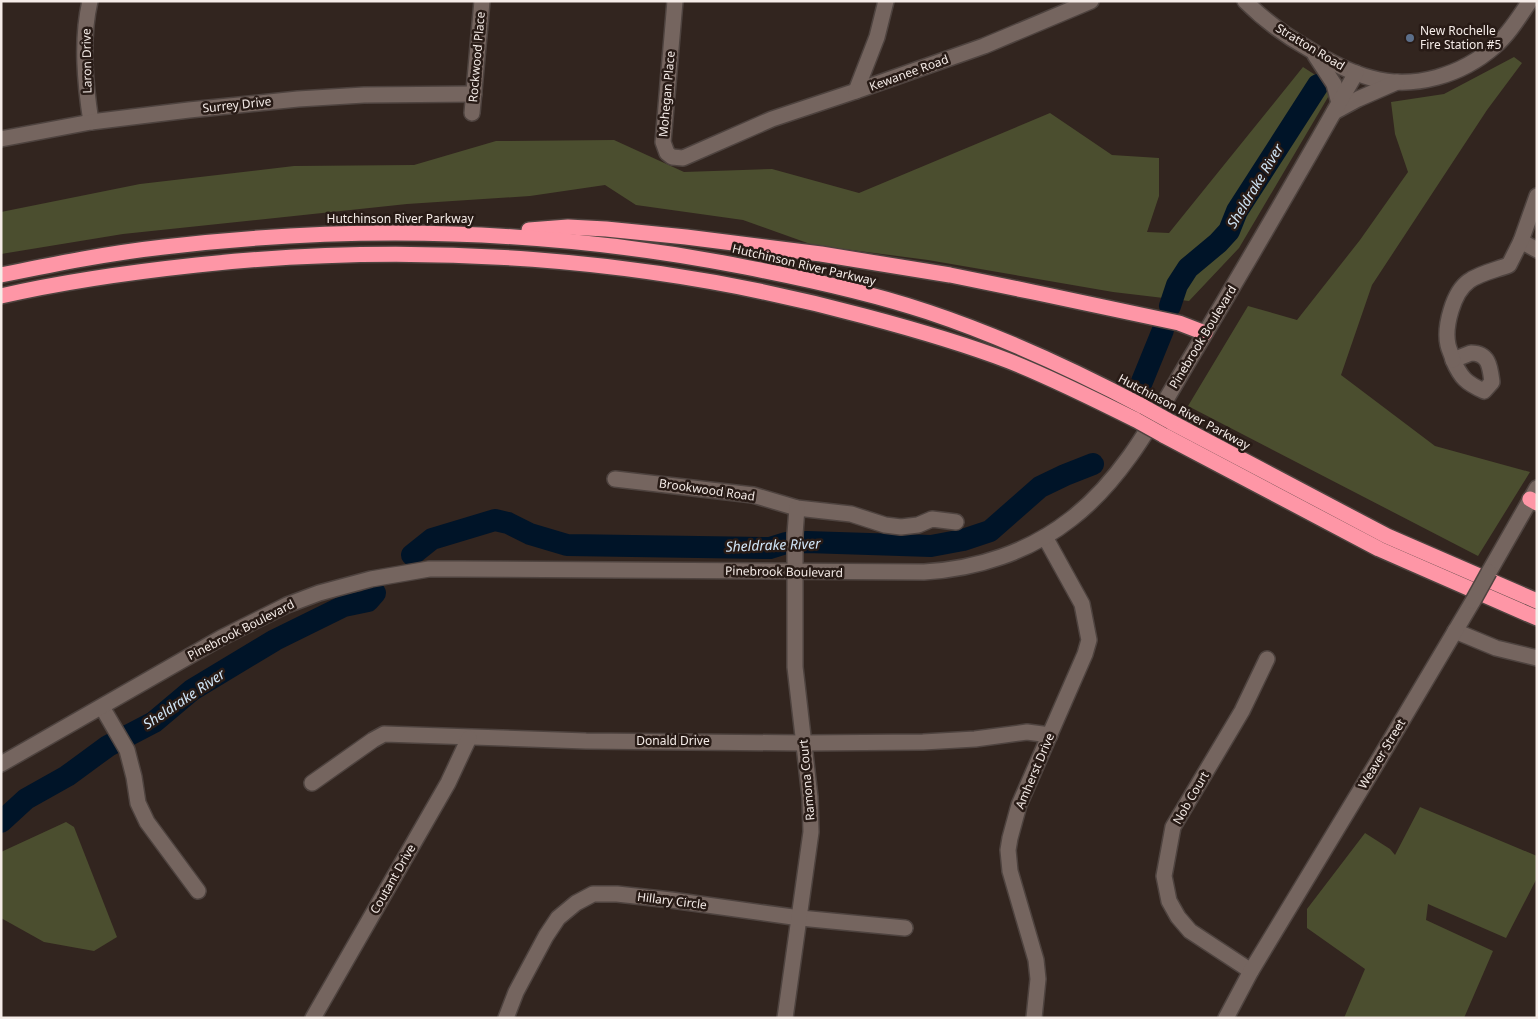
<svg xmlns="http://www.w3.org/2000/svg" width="1538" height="1019" font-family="'Noto Sans',sans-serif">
<rect width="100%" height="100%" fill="#32251f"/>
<g fill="#4b4e2f">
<polygon points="1514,57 1522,63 1487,110 1372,285 1341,375 1435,446 1530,472 1478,556 1188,406 1248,306 1297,320 1360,240 1408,172 1395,134 1391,102 1444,94"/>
<polygon points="1303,67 1334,87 1239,248 1189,301 1113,292 928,260 813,245 743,220 636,205 605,185 530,196 407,204 123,234 1,254 1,212 140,184 294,166 414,165 496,141 614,140 684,172 772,169 859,193 1050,113 1112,155 1159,158 1159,196 1147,232 1169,233"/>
<polygon points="1420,807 1537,856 1537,878 1506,938 1428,904 1426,920 1493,951 1464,1018 1344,1018 1365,969 1307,928 1307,909 1365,833 1390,849 1395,855"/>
<polygon points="66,822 74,827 117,937 94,951 44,942 1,918 1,852"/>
</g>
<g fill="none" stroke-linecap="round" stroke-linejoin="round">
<g stroke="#001428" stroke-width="22">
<polyline points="1170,306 1177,285 1188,268 1218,243 1229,231 1237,211 1318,85"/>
<polyline points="1141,384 1163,330"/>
<polyline points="412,555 432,539 495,520 508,523 530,534 567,545 770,548 786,543 807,542 931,546 963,540 990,531 1040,487 1065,475 1093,464"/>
<polyline points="1,822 26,799 67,776 108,746 154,722 192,690 275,640 344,606 368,601 375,593"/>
</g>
<defs>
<g id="street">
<path d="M90,1C81,40 85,83 91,122"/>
<polyline points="675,1 663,142 667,153 672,157 683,158 772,119 856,91 984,46 1091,1"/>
<polyline points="856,91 877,37 886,1"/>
<polyline points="472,113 482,1"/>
<polyline points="1,139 91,122 189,110 298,99 364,95 474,94"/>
<polyline points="1521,241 1537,250"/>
<path d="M1471,353C1489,353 1490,367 1492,382L1484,391C1466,383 1461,378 1453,360Z"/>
<path d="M1453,360C1452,355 1449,350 1448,345C1444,327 1453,292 1469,281C1480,273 1496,270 1509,265L1521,241L1537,196"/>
<polyline points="615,479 753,495 797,508 851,514 885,525 901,527 918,525 932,519 956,522"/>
<polyline points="102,707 127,750 134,777 138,803 147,822 198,891"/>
<polyline points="312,783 373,740 384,734 586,741 804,743 923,742 975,739 1027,732 1050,735"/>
<polyline points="1251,971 1190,931 1178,917 1169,901 1164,876 1173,827 1242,711 1267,659"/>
<polyline points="313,1018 448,783 469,738"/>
<polyline points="506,1018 516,992 546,936 558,918 576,903 593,894 617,894 671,900 800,918 905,928"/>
<polyline points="785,1018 811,832 810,797 795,667 795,534 797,508"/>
<polyline points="1034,1018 1038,979 1036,960 1010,871 1008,850 1010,838 1019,805 1085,654 1089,640 1082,604 1045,537"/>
</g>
<g id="secondary">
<path d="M1245,1C1264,20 1286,36 1309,49C1328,61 1349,72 1371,78C1414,90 1462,75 1495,46C1509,34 1519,17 1530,1"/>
<polyline points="1315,55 1334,84 1339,103"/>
<polyline points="1334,112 1358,99 1397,82"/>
<polyline points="1489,572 1537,488"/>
<polyline points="1455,631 1496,648 1537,658"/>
<path d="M1,764L221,638L287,605L319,593L371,579L429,569H459L924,572C977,569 1029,552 1071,519C1126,477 1159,410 1194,352C1249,260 1303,167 1356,73"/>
<polyline points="1226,1018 1251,971 1378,761 1473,601"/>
</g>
<g id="highway">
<polyline points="529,230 568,227 606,229 686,237 821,254 950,275 1033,292 1179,323 1205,333"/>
<path d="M1,275C55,264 109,253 164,247C358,224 553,229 745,267C807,279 868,292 928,312C1003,337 1074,370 1144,407"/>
<path d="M1,296C66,281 132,272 197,265C420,241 647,257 864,316C913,329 962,343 1009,361C1052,378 1094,399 1136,420"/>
<polyline points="1171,422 1387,536 1537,601"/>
<polyline points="1163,435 1379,549 1537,618"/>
<polyline points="1530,499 1537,503"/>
</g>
</defs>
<use href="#street" stroke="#4e433f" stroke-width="18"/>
<use href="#secondary" stroke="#4e433f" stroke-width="18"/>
<use href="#highway" stroke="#4e433f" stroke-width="18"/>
<use href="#street" stroke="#75655f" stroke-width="15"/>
<use href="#secondary" stroke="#75655f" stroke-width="15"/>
<use href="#highway" stroke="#fe96a6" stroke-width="15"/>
<defs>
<polyline id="secondary-bridge" points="1473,601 1489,572"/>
<g id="highway-bridge">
<polyline points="1144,407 1171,422"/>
<polyline points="1136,420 1163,435"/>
</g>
</defs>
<use href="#secondary-bridge" stroke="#4e433f" stroke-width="18" stroke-linecap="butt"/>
<use href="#highway-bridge" stroke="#4e433f" stroke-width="18" stroke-linecap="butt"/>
<use href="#secondary-bridge" stroke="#75655f" stroke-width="15"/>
<use href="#highway-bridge" stroke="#fe96a6" stroke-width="15"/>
</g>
<circle fill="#5c6f8a" stroke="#281b16" stroke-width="2" cx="1410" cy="38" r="5"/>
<g text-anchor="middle" stroke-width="5" stroke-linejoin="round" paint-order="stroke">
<g font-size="12" fill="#f5ece8" stroke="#281b16" text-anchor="start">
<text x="1420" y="35">New Rochelle<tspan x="1420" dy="14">Fire Station #5</tspan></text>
</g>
<g font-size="12" fill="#f5ece8" stroke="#281b16">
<text transform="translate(1310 47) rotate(31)" y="4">Stratton Road</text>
<text transform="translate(477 57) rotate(-85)" y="4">Rockwood Place</text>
<text transform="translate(87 61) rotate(-91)" y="4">Laron Drive</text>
<text transform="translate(909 73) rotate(-20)" y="4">Kewanee Road</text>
<text transform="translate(667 94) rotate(-85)" y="4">Mohegan Place</text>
<text transform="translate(237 105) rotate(-6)" y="4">Surrey Drive</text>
<text x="400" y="223">Hutchinson River Parkway</text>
<text transform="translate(804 265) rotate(13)" y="4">Hutchinson River Parkway</text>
<text transform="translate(1203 337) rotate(-59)" y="4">Pinebrook Boulevard</text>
<text transform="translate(1184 412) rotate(28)" y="4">Hutchinson River Parkway</text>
<text transform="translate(707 490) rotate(8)" y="4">Brookwood Road</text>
<text transform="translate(784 572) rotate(1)" y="4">Pinebrook Boulevard</text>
<text transform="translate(241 630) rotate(-27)" y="4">Pinebrook Boulevard</text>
<text x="673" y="745">Donald Drive</text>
<text transform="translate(1382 754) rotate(-59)" y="4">Weaver Street</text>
<text transform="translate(1035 771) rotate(-67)" y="4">Amherst Drive</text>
<text transform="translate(807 780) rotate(-95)" y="4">Ramona Court</text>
<text transform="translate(1191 798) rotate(-60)" y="4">Nob Court</text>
<text transform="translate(393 879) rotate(-60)" y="4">Coutant Drive</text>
<text transform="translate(672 901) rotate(7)" y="4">Hillary Circle</text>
</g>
<g font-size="14" font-style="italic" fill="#d0e5f7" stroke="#281b16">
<text transform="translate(1255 186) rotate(-59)" y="5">Sheldrake River</text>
<text transform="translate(773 545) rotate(-2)" y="5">Sheldrake River</text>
<text transform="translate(184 699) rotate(-34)" y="5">Sheldrake River</text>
</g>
</g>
<rect width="1538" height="1019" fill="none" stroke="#f5ece8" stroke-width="5"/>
</svg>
